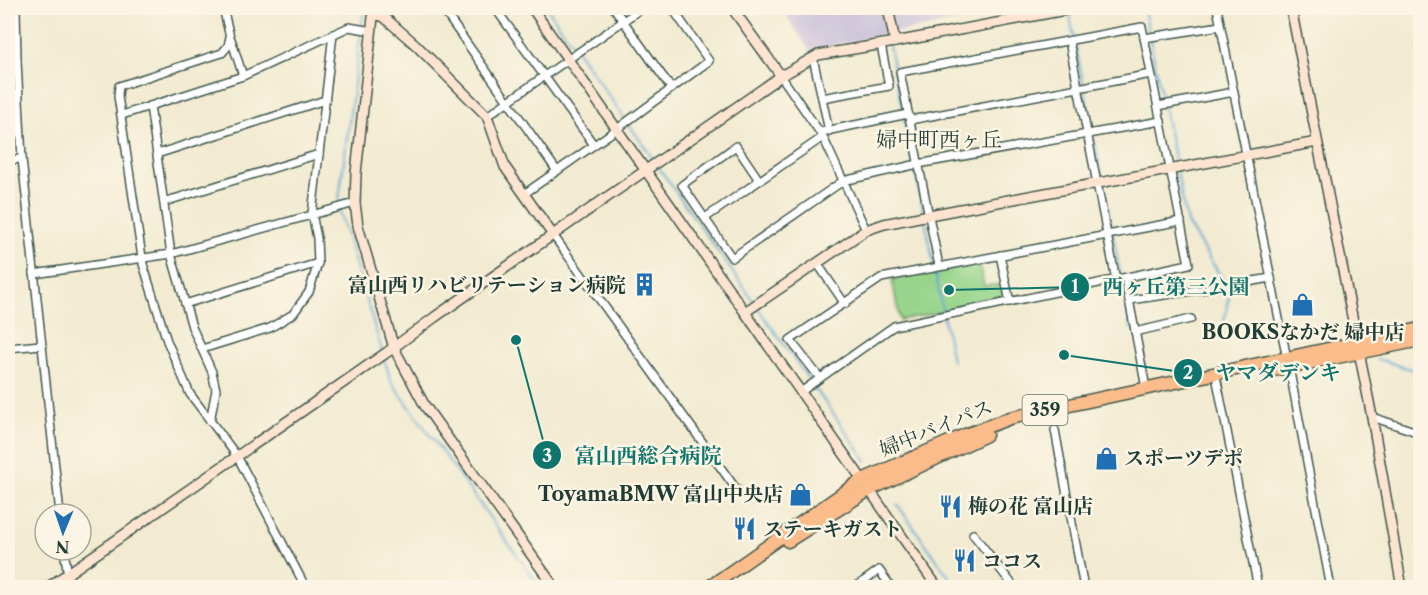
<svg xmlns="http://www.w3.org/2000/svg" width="1428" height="595" font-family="'Libre Caslon Text','Noto Serif JP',serif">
<rect width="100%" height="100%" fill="#fcf5e5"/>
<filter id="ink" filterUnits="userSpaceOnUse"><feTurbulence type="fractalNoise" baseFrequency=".0167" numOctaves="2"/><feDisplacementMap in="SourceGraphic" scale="12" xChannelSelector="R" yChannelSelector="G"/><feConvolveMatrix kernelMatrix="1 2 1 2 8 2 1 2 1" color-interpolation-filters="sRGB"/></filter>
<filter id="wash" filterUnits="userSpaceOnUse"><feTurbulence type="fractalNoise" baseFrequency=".008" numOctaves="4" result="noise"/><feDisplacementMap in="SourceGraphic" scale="24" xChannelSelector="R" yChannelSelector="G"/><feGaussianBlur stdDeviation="1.35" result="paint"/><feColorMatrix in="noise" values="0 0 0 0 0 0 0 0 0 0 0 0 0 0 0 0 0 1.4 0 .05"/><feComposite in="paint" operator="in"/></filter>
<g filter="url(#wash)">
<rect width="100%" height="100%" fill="#f2ebd1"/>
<polygon fill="#c8c0d8" points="782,8 1029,8 882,35 809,50"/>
<polygon fill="#98d58b" stroke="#5c8960" stroke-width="1.5" points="979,263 984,286 1002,284 1004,293 1001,300 900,320 892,280"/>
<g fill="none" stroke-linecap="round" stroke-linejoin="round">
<g stroke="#59a6d2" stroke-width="2">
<polyline points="364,8 339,199 340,213 382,351"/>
<polyline points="547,8 654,160"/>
<polyline points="882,8 888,40"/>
<polyline points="1144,8 1149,34"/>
<polyline points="388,9 388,8"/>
<polyline points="1070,17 1102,179"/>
<polyline points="1150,40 1176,166"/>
<polyline points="889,46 924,213"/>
<polyline points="657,165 754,302"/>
<polyline points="1177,172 1187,223 1225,283"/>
<polyline points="1103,185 1131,329"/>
<polyline points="925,219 952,361"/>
<polyline points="757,307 867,461"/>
<polyline points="1224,323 1230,291 1228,288"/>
<polyline points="384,359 391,381 535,580 525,588"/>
<polyline points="1377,359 1420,372"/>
<polyline points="897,504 957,588"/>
</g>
</g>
</g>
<g filter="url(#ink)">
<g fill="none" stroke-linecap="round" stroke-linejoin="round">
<defs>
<g id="street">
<polyline points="16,8 17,61 22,159 60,514"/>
<polyline points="223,8 230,37 228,46 222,53 119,86 118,96 143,264 167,341 190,394 237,456 306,588"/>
<polyline points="442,8 557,171"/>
<polyline points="495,8 594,145"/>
<polyline points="614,8 671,88"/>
<polyline points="1217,8 1287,359"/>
<polyline points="1144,38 1220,26"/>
<polyline points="231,39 243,76"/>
<polyline points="1069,41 1116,280"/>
<polyline points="813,58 822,98 889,86 881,45"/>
<polyline points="8,62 17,61"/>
<polyline points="781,76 823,137 866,230"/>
<polyline points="822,98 829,131"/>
<polyline points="150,106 171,254 192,327 212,372 216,390 210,421"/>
<polyline points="1158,106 1234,92"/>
<polyline points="122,115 243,76 349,27 372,31"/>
<polyline points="487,116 642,8"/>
<polyline points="910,120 1151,74"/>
<polyline points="821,132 908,114"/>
<polyline points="157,154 325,100"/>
<polyline points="8,160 22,159"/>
<polyline points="759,180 736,146 682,185 732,258 843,181 918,164 1161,121"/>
<polyline points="524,194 617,129 709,61 672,8"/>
<polyline points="164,202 319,154"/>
<polyline points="705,218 823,137"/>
<polyline points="553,235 739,493"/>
<polyline points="1000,255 1010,302"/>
<polyline points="817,263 845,304"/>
<polyline points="34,274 171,254 355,203"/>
<polyline points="1126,284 1146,388"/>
<polyline points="1129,300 1200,290 1271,278"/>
<polyline points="185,304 318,263"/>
<polyline points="1135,332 1191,319"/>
<polyline points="8,348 41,345"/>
<polyline points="202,349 270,328 293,314 309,292 318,263 317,238 312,214 333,34"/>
<polyline points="1289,367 1331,588"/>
<polyline points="820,378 790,340 881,278 1181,221"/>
<polyline points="1217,381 1258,588"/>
<polyline points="802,391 894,326 1189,264 1142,27 900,72 939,266"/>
<polyline points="1372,417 1420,433"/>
<polyline points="1055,430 1084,588"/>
<polyline points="973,534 1015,588"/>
<polyline points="64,550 70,588"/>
<polyline points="854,588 879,570 892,588"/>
</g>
<g id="secondary">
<polyline points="374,8 356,173 355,203 358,226 394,348 425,406 555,588"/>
<polyline points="532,8 938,588"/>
<polyline points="732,8 781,76"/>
<polyline points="888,8 895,42"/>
<polyline points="1291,8 1372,417 1402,588"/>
<polyline points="374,14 384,17 416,45 487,116 505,167 553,235"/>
<polyline points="745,312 866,230 884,224 929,215 1317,142"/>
<polyline points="47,588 386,353 435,317 781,76 818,55 895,42 1076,8"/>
</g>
<g id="highway">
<polyline points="1269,371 1420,340"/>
<polyline points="788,541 869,490 986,435"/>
<polyline points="708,588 862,480 965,435 1010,418 1420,329"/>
</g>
</defs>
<use href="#street" stroke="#3f574c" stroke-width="10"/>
<use href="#secondary" stroke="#3f574c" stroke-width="12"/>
<use href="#highway" stroke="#3f574c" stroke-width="15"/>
<use href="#street" stroke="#fff" stroke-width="7"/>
<use href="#secondary" stroke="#fde4d0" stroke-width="9"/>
<use href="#highway" stroke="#f9bc8a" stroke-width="12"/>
</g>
</g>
<defs>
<symbol id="building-bare" viewBox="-9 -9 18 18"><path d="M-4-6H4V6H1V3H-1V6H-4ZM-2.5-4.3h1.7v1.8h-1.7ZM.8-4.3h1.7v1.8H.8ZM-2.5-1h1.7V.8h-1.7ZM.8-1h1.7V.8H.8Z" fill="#1f6fb2" stroke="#fcf5e5" stroke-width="2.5" paint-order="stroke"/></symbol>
<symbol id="shop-bare" viewBox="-9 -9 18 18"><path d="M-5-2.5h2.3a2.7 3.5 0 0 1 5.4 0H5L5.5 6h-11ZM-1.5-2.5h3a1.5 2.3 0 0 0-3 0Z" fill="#1f6fb2" stroke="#fcf5e5" stroke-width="2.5" paint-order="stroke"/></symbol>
<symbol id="restaurant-bare" viewBox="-9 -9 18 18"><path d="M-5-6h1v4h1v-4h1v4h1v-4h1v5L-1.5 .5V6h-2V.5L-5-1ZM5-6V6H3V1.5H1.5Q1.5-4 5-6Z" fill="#1f6fb2" stroke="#fcf5e5" stroke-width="2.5" paint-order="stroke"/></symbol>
</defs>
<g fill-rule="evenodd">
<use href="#building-bare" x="628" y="268" width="33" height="33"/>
<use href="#shop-bare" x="1286" y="288" width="33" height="33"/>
<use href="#shop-bare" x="1090" y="442" width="33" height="33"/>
<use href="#shop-bare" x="784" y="478" width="33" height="33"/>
<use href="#restaurant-bare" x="934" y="490" width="33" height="33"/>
<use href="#restaurant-bare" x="728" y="512" width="33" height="33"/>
<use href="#restaurant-bare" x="948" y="544" width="33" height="33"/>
</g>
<g text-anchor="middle" stroke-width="5" stroke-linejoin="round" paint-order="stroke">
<rect fill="#fcf5e5" stroke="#617469" stroke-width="1.5" x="1022.5" y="395" width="45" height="30" rx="4.5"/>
<g font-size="18" font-weight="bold" fill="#1f3d34">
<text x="1045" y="416">359</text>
</g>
<g font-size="20" font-weight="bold" fill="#1f3d34" stroke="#fcf5e5" text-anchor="start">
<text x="626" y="292" text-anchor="end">富山西リハビリテーション病院</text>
<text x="1303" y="339" text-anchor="middle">BOOKSなかだ 婦中店</text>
<text x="1124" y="465">スポーツデポ</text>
<text x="783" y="501" text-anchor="end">ToyamaBMW 富山中央店</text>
<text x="968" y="513">梅の花 富山店</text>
<text x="763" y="536">ステーキガスト</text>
<text x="982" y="568">ココス</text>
</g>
<g font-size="20" fill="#1f3d34" stroke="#fcf5e5">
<text transform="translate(936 428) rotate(-22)" y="7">婦中バイパス</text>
</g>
<g font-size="21" fill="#1f3d34" stroke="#fcf5e5">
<text x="939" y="147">婦中町西ヶ丘</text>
</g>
</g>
<path fill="none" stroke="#0f766e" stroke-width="2" d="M949 290L1075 287M1064 355L1188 373M516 340L547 455"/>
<g fill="#0f766e" stroke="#fcf5e5" stroke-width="2">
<circle cx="949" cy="290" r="6"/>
<circle cx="1064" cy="355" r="6"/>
<circle cx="516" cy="340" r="6"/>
<circle cx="1075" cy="287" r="15"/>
<circle cx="1188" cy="373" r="15"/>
<circle cx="547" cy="455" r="15"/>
</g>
<g font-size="18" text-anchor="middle" font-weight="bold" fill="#fff">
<text x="1075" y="293">1</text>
<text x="1188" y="379">2</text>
<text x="547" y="462">3</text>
</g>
<g font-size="21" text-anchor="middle" font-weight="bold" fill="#0f766e" stroke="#fcf5e5" stroke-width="5" stroke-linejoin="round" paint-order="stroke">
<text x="1176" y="294">西ヶ丘第三公園</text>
<text x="1278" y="380">ヤマダデンキ</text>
<text x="648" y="463">富山西総合病院</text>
</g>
<rect width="1428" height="595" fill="none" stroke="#fcf5e5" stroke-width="30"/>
<g transform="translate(63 532) rotate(182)"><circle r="28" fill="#fcf5e5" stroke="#a4ab9e" stroke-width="1.5"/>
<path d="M0-4.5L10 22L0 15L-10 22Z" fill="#1f6fb2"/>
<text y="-9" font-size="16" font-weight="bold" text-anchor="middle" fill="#1f3d34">N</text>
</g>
</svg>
